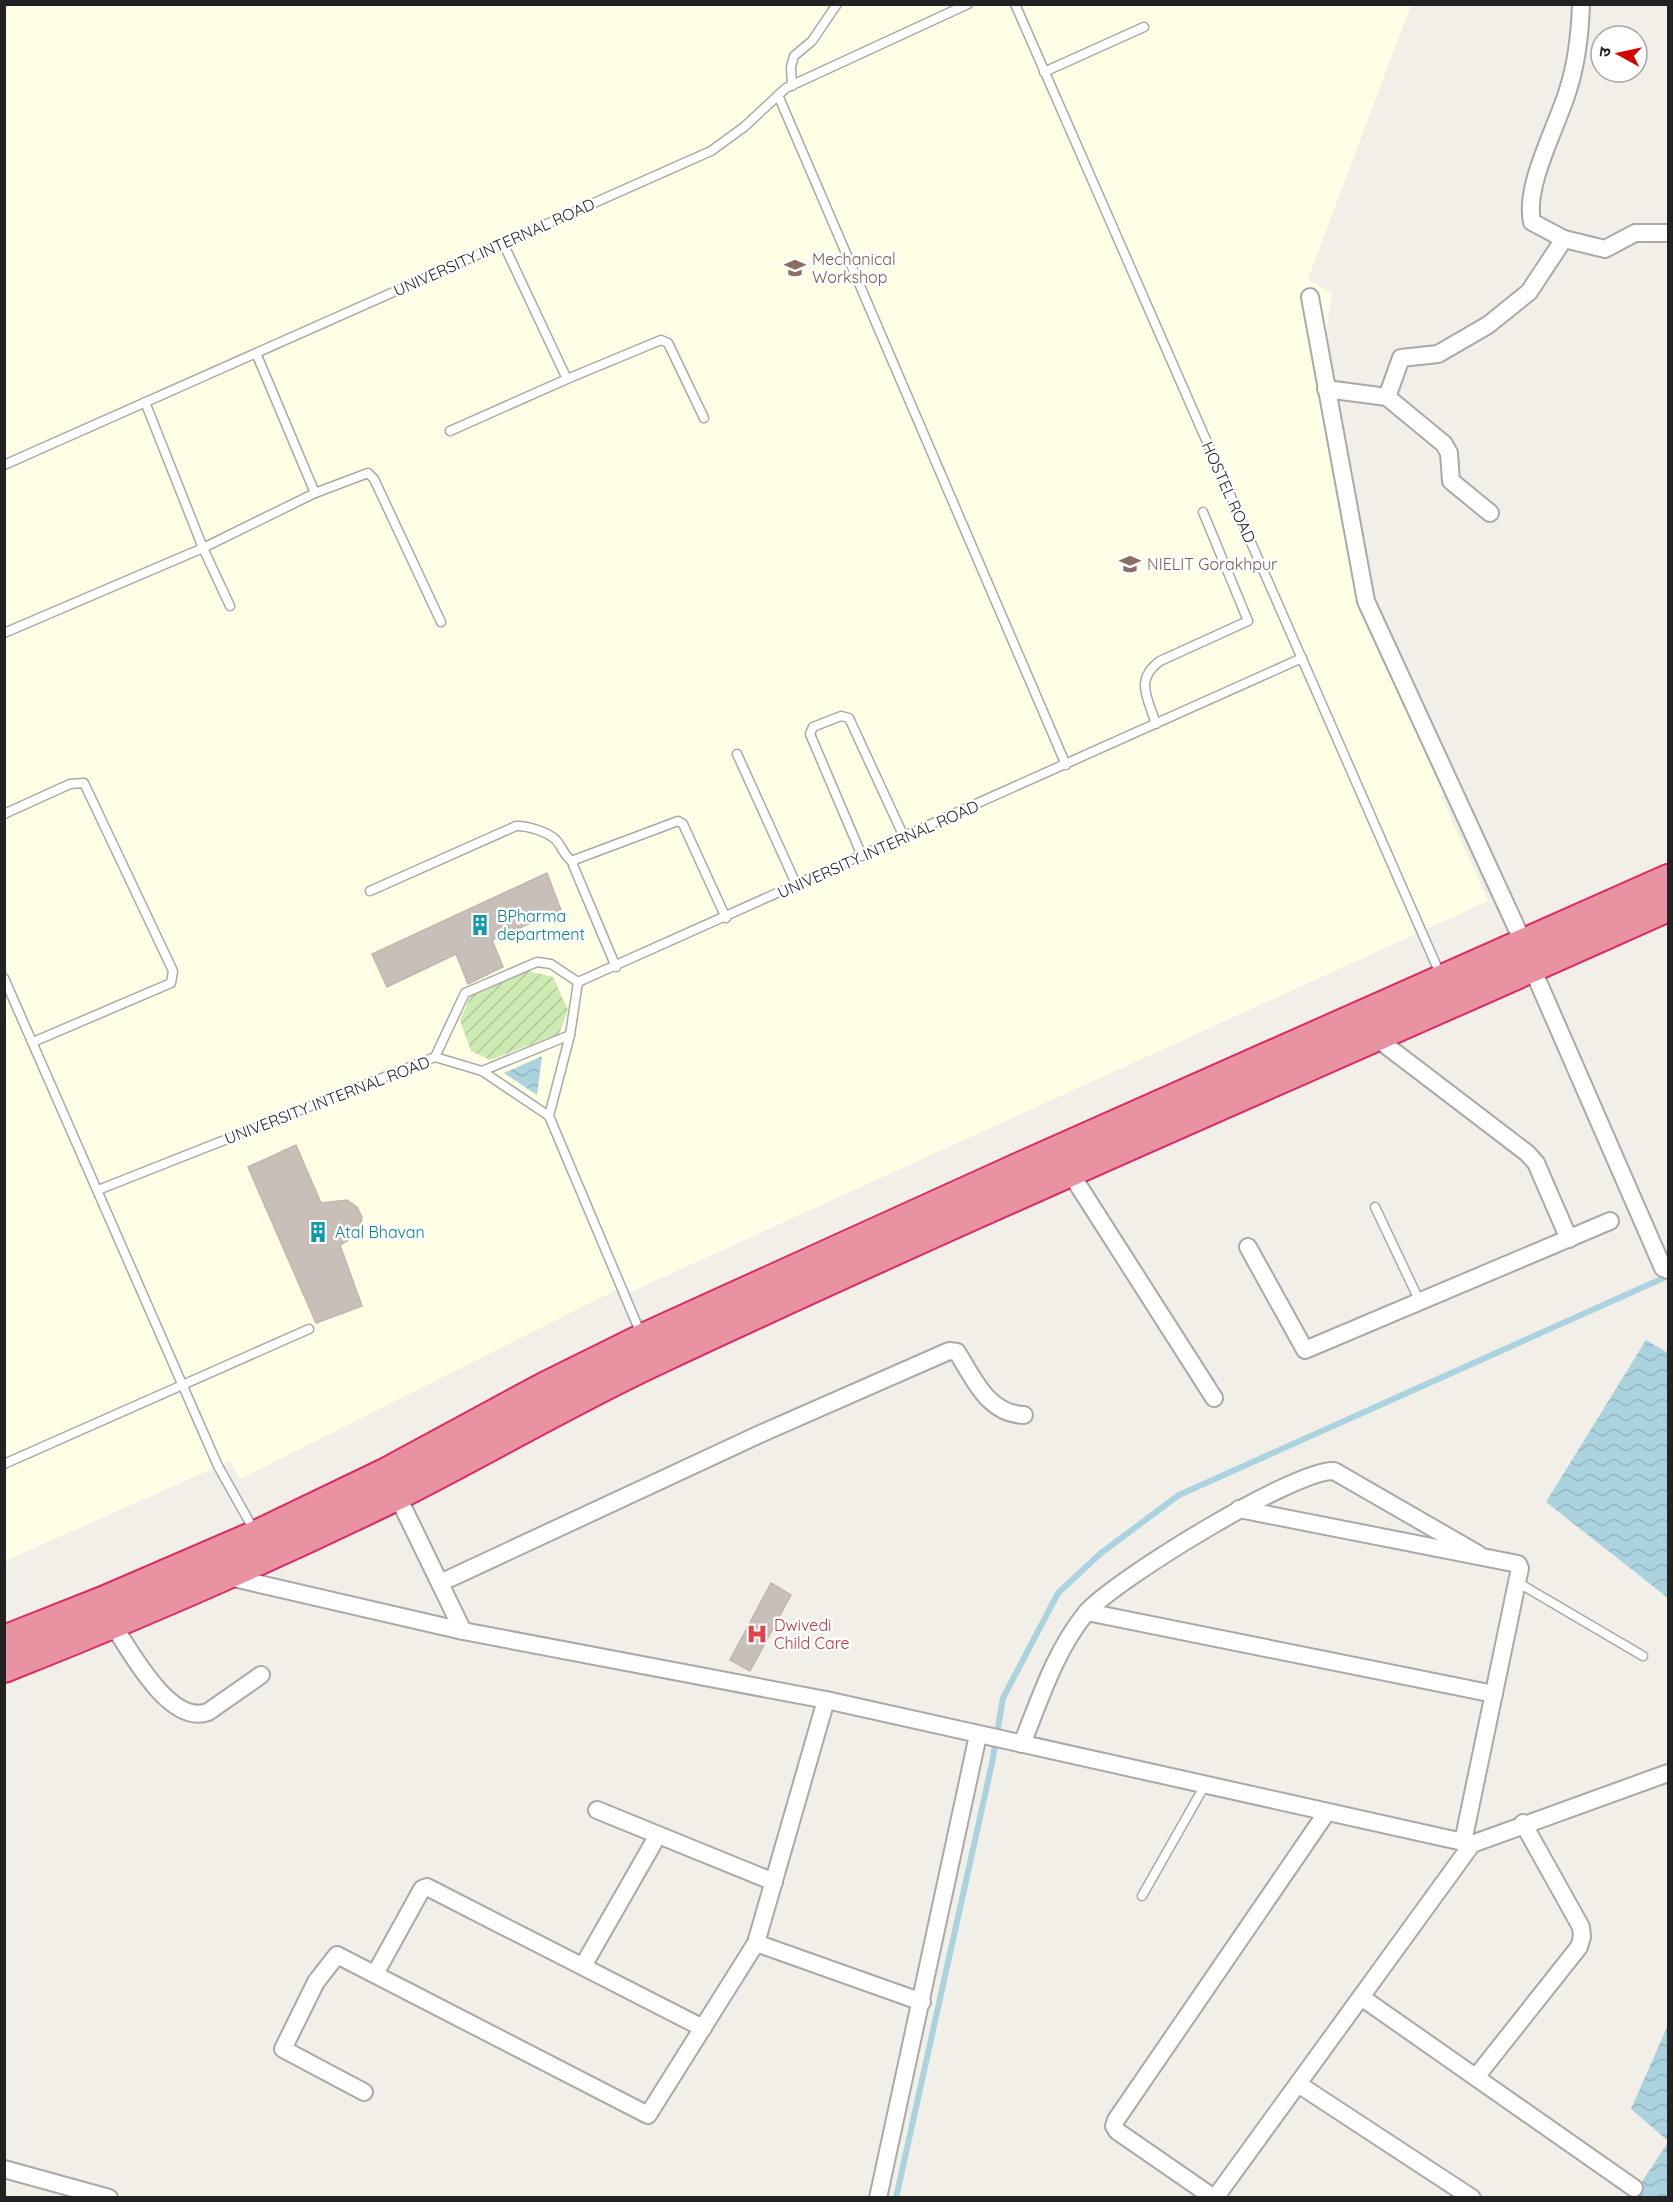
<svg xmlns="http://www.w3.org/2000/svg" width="1673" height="2202" font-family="Quicksand,'Noto Sans Devanagari',sans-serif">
<defs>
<pattern id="garden-furrows" width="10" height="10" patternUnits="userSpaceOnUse" patternTransform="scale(1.5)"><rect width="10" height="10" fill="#cdebb0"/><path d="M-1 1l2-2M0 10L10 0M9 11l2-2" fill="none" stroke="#b0c997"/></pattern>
<pattern id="water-waves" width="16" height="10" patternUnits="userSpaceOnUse" patternTransform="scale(1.5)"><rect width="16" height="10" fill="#aad3df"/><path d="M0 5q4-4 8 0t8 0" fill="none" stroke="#92b5bf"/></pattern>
</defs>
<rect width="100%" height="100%" fill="#f2efe9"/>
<polygon fill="#ffffe5" points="5,5 1411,5 1308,279 1332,293 1322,359 1372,596 1454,792 1441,796 1488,901 624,1295 622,1287 240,1479 230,1461 5,1561"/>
<polygon fill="url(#garden-furrows)" points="524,970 553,977 568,1010 559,1034 490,1060 471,1051 460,1020 471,995"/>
<g fill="url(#water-waves)">
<polygon points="542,1056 537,1095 504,1073"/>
<polygon points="1646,1340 1668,1353 1668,1598 1546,1502"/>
<polygon points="1668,2025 1668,2141 1631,2109"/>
<polygon points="1668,2142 1668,2197 1632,2197"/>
</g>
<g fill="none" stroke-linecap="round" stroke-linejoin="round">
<polyline stroke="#aad3df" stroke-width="6" points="896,2198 992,1763 1003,1698 1058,1593 1101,1553 1179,1495 1668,1276"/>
</g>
<g fill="#c7bfb8" stroke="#c4b6ab" stroke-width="1.5">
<polygon points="547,873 561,910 492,940 503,967 468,984 456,954 387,987 372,954"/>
<polygon points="296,1145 321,1203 347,1200 357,1207 362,1217 359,1234 340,1245 362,1306 316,1323 248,1167"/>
<polygon points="771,1583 791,1595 750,1671 730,1660"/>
</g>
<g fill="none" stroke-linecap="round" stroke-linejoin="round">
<defs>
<g id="lane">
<polyline points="1015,4 1441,976"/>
<polyline points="1044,72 1144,27"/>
<polyline points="792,86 791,67 794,56 812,41 837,4"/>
<polyline points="778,95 1066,765"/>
<polyline points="256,353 315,493 368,473 374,479 441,622"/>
<polyline points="567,379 661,340 668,343 704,418"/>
<polyline points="145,402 203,548 230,606"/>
<polyline points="450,431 567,379 503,243"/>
<polyline points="4,465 711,151 744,127 786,88 968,4"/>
<polyline points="4,633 203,548 315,493"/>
<path d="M1156,724C1148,698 1134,680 1160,661L1248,621L1203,512"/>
<polyline points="737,754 797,886"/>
<polyline points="4,814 70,784 84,783 173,971 171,983 33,1042"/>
<polyline points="862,856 810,734 813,727 841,716 849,718 904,837"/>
<path d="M370,891L516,826C526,825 548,832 556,840C563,848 564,856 573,862"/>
<polyline points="616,967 573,865 574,860 678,821 683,824 726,918"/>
<polyline points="4,978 218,1466 255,1532"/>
<polyline points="578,982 1302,658"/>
<polyline points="435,1057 465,993 537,962 551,964 578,982"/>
<polyline points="482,1071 570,1035"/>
<polyline points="549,1116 570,1035 578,982"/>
<polyline points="98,1190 435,1057 482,1071 549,1116 641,1334"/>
<polyline points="1375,1207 1420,1302"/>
<polyline points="4,1464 309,1329"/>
<polyline points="1517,1582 1643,1656"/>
<polyline points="1142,1896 1205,1785"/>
</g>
<g id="street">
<path d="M1581,4C1580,34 1577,62 1568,90C1557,127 1524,185 1532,222L1564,239L1605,249L1635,233H1668"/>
<polyline points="1310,297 1366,601 1524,944"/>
<polyline points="1326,389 1387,397 1401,358 1438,354 1488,325 1529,292 1564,239"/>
<polyline points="1387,397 1444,444 1449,453 1451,481 1490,513"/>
<polyline points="1532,968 1663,1268 1668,1270"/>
<polyline points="1375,1037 1527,1153 1536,1163 1569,1239"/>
<polyline points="1071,1174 1214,1398"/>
<polyline points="1248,1247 1305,1350 1610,1221"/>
<polyline points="397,1495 463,1631"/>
<polyline points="1239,1509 1518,1564 1520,1568 1463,1842"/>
<polyline points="225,1576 463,1631 826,1700 1472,1844 1668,1773"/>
<path d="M440,1583L760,1434L949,1351L957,1352C974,1379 988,1414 1024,1415"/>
<polyline points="1087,1612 1494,1694"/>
<path d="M113,1625C131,1652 170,1726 208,1712L261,1675"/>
<path d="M1022,1744C1040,1699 1055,1651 1086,1613C1113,1581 1295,1469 1334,1471L1478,1554"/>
<polyline points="597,1810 774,1882"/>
<polyline points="756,1943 826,1700"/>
<polyline points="583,1966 658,1835"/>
<polyline points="375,1974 422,1889 427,1887 703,2028"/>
<polyline points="1361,1997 1634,2188"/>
<polyline points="1476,2077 1579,1947 1582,1937 1581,1927 1523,1823"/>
<polyline points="1298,2084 1472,2198"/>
<polyline points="364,2092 283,2049 316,1982 337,1955 648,2115 756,1943 922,2002"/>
<polyline points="4,2169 109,2198"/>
<polyline points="878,2198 978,1735"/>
<polyline points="1214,2198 1117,2131 1114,2126 1116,2120 1327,1812"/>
<polyline points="1215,2198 1472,1844"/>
</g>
<g id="highway">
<polyline points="4,1640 103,1601 256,1535 385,1473 546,1386 643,1338 1024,1165 1668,879"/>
<path d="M4,1668C136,1616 265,1560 392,1498C480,1454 564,1404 653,1362C989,1204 1330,1059 1668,907"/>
</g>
</defs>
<use href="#lane" stroke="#a9a9a9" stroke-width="11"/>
<use href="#street" stroke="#a9a9a9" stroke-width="20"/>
<use href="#highway" stroke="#dc2a67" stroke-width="32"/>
<use href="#lane" stroke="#fff" stroke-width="8"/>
<use href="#street" stroke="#fff" stroke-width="16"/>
<use href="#highway" stroke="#e892a2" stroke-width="28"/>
</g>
<defs>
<symbol id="university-bare" viewBox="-9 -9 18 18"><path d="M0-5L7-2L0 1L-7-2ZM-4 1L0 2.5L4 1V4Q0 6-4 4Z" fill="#8d6e63" stroke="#fff" stroke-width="2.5" paint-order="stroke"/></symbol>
<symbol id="building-bare" viewBox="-9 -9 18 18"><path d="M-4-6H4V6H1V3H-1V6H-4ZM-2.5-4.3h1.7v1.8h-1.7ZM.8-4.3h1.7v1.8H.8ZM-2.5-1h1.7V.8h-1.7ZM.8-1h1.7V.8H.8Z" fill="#0f9aa8" stroke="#fff" stroke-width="2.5" paint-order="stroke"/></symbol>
<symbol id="hospital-bare" viewBox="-9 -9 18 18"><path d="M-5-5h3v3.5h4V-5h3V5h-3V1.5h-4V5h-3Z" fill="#e0444e" stroke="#fff" stroke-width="2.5" paint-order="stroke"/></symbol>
</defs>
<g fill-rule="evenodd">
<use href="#university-bare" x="780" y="253" width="30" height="30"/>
<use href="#university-bare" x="1115" y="549" width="30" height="30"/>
<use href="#building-bare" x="465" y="910" width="30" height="30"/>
<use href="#building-bare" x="303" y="1217" width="30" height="30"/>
<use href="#hospital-bare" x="742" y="1619" width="30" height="30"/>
</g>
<g text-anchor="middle" stroke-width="5" stroke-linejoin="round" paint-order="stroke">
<g font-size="16" fill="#222" stroke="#fff">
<text transform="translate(494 247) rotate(-24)" y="6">UNIVERSITY INTERNAL ROAD</text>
<text transform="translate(1229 492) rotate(66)" y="6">HOSTEL ROAD</text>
<text transform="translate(878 849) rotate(-24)" y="6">UNIVERSITY INTERNAL ROAD</text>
<text transform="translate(327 1100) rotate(-21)" y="6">UNIVERSITY INTERNAL ROAD</text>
</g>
<g font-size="16" fill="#785e54" stroke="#fff" text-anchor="start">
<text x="812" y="265">Mechanical<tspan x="812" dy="18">Workshop</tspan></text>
<text x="1147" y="570">NIELIT Gorakhpur</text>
</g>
<g font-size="16" fill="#0d838f" stroke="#fff" text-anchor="start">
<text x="497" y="922">BPharma<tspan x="497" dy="18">department</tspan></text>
<text x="335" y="1238">Atal Bhavan</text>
</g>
<g font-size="16" fill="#be3a42" stroke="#fff" text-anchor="start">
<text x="774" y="1631">Dwivedi<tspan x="774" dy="18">Child Care</tspan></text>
</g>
</g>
<rect width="1673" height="2202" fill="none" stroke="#222222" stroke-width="12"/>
<g transform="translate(1619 54) rotate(278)"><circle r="28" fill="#ffffff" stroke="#a7a7a7" stroke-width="1.5"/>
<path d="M0-4.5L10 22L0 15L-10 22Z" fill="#d40000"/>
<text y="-9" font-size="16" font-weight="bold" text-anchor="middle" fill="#222222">उ</text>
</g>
</svg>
